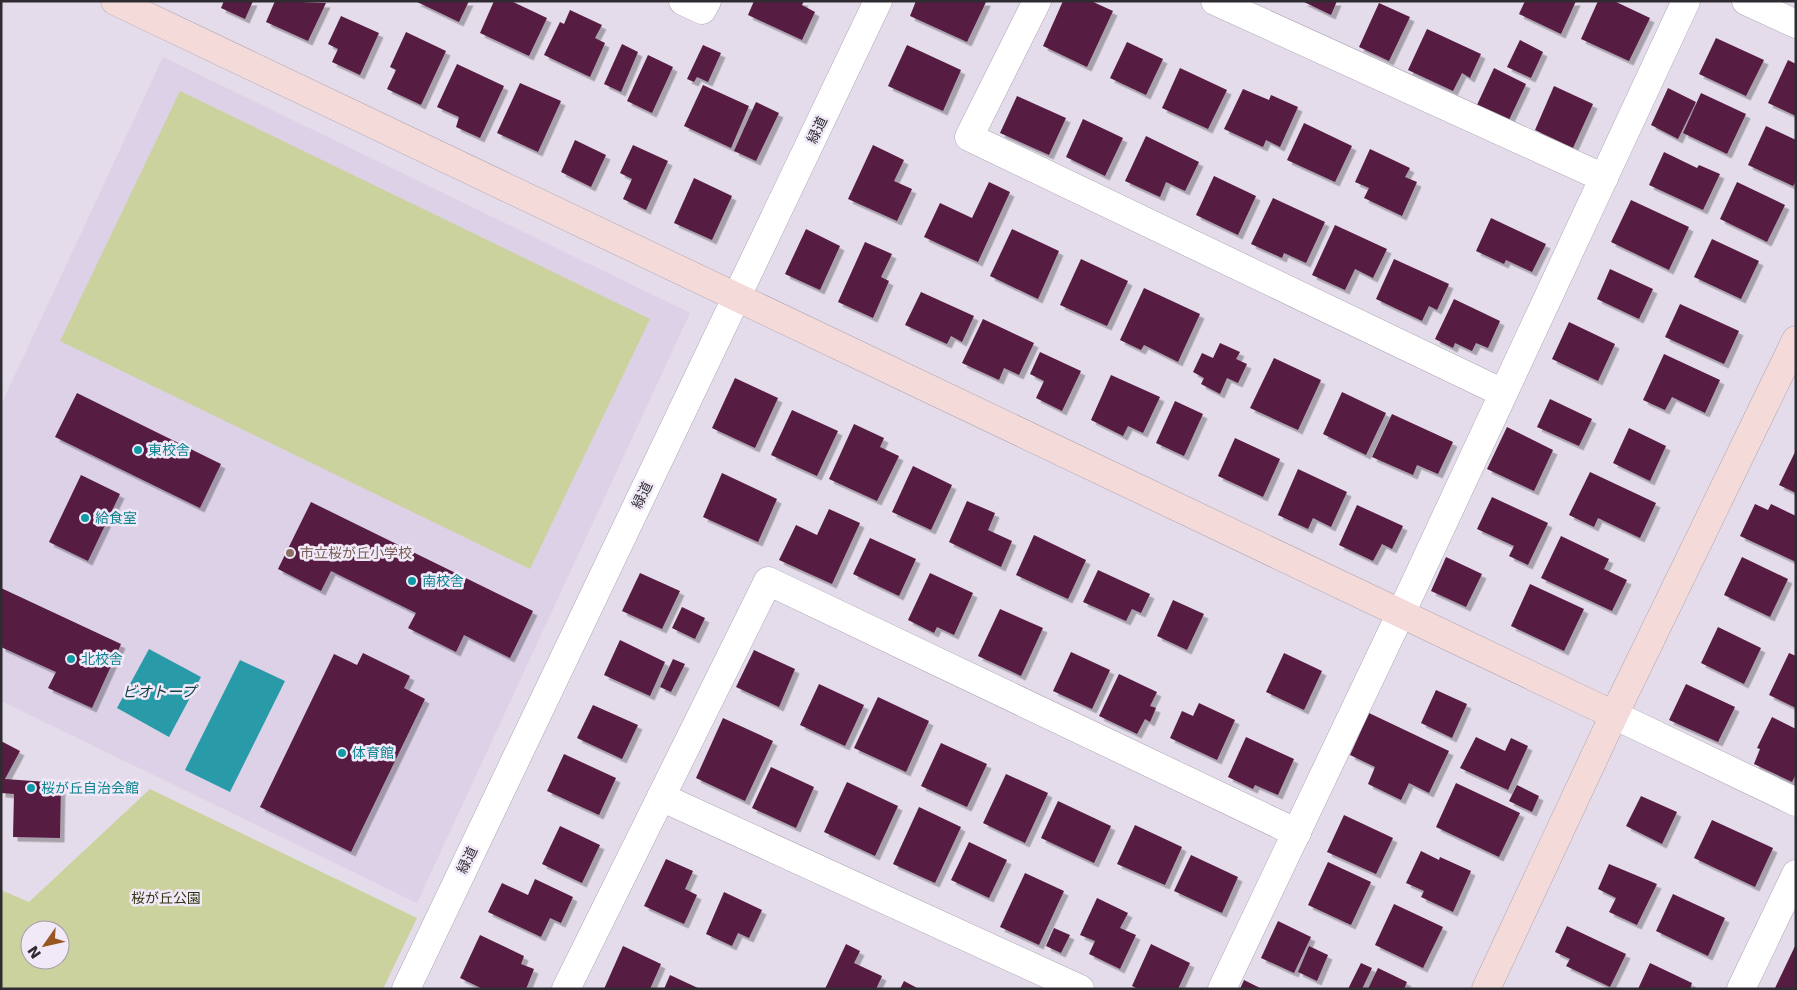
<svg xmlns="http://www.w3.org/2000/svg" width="1797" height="990" font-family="'DejaVu Sans','Noto Sans JP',sans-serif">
<defs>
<filter id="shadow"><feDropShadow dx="4.5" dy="4.5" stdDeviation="0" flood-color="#0004"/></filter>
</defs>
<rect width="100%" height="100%" fill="#e4dcea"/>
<polygon fill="#dcd1e6" points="163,57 690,313 417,903 1,701 1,405"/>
<g fill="#ccd29e" fill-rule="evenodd">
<polygon points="180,91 650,319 530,569 60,341"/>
<path d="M150,789L417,918L383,989H1V890L29,902ZM30,930H60V960H30Z"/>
</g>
<g fill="#299aa8">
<polygon points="149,649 201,677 169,737 117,708"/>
<polygon points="240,660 285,681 230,792 185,770"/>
</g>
<g fill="#561c43" filter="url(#shadow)">
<polygon points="224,1 253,1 245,19 221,8"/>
<polygon points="275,1 326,3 308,41 266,22"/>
<polygon points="415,1 469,1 459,22"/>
<polygon points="494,1 511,1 547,18 529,56 480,33"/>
<polygon points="754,1 804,1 802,5 815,12 802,40 748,15"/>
<polygon points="916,1 985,1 986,2 967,42 910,16"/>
<polygon points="1063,1 1091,1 1113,11 1087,67 1043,46"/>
<polygon points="1302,1 1337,1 1331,15"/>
<polygon points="1525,1 1576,1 1561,34 1519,14"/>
<polygon points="1598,1 1614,1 1650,18 1629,61 1581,39"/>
<polygon points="1379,3 1410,17 1389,61 1359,47"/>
<polygon points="570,10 602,25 595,38 605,43 590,77 544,55 560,22 564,24"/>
<polygon points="341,16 379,33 360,75 332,62 338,49 328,44"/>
<polygon points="1427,29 1481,54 1470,78 1462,73 1453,91 1408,70"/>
<polygon points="406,32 446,51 421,105 387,89 396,70 390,67"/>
<polygon points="1716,38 1764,60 1746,96 1699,74"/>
<polygon points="1520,40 1543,52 1531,78 1507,67"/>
<polygon points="1127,42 1163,59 1146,95 1110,78"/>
<polygon points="622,44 638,52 621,92 604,84"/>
<polygon points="703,45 721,53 708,82 697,77 694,82 687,79"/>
<polygon points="907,45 961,70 943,111 888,86"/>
<polygon points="648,55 673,67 652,113 627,101"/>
<polygon points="1788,60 1796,64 1796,116 1768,103"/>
<polygon points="457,64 504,86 480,138 456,127 459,117 437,107"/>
<polygon points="1180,68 1227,90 1208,129 1162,108"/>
<polygon points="1494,68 1526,84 1509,120 1477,105"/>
<polygon points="520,83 561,101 538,152 497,133"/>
<polygon points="703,85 749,106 731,148 684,126"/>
<polygon points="1554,86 1593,104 1573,148 1535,130"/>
<polygon points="1668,88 1696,102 1678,139 1651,125"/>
<polygon points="1243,89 1269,100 1271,95 1298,107 1280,147 1266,140 1263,147 1224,129"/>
<polygon points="1701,93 1746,114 1727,154 1683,133"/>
<polygon points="1017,96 1066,118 1049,155 1000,133"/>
<polygon points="756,102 779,113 756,161 734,151"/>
<polygon points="1083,119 1123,138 1105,176 1066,157"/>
<polygon points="1304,123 1352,146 1335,182 1287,160"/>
<polygon points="1766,126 1796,140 1796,181 1793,186 1748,165"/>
<polygon points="1146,136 1199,162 1185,191 1166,182 1160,197 1125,181"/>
<polygon points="575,140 606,155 591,187 561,172"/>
<polygon points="633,145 668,161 646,210 623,199 632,179 620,173"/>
<polygon points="873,145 904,160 894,181 912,189 897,221 848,199"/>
<polygon points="1370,149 1410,168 1405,177 1417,182 1402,216 1364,198 1369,188 1355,182"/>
<polygon points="1664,152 1697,168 1699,165 1720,174 1703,210 1649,185"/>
<polygon points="1214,176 1256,196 1238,235 1196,215"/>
<polygon points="694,178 732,196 712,240 674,223"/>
<polygon points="989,182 1010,192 978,262 924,237 940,203 972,218"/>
<polygon points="1737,182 1785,205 1767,242 1720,219"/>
<polygon points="1273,198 1325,222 1306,263 1284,253 1282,258 1251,244"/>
<polygon points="1631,200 1689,227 1669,270 1611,242"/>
<polygon points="1491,218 1546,244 1532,272 1506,260 1504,264 1476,251"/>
<polygon points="1335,225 1387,249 1373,278 1355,269 1345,290 1312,275"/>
<polygon points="806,229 840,246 820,290 785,274"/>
<polygon points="1012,229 1059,251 1038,299 990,276"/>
<polygon points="1712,239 1759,261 1741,299 1694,277"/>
<polygon points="865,242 892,254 881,277 889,281 873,318 838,302"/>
<polygon points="1081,259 1128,281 1107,326 1060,305"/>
<polygon points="1394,259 1449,284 1437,310 1429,306 1422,321 1376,299"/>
<polygon points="1610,269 1653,289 1639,319 1597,299"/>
<polygon points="1144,288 1200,314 1178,362 1144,345 1141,350 1120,340"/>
<polygon points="921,292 974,316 962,342 951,336 947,344 905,325"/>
<polygon points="1454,299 1500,321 1488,348 1476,343 1472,351 1455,343 1453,348 1435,339"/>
<polygon points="1680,304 1739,331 1724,364 1665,337"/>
<polygon points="983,319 1034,343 1019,375 1004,368 999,380 962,363"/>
<polygon points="1569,322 1615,344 1598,381 1552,359"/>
<polygon points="1220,343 1240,352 1236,359 1247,364 1238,383 1227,378 1220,394 1201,384 1204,378 1193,372 1202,353 1213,358"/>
<polygon points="1040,352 1081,371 1062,411 1036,398 1044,381 1030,374"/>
<polygon points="1664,354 1720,380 1705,413 1672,397 1665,410 1643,400"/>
<polygon points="1274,358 1321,380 1298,430 1250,408"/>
<polygon points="1111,375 1160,397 1143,433 1128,426 1123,436 1091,420"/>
<polygon points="735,378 778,398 755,448 712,428"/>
<polygon points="1342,392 1386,413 1366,455 1323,434"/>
<polygon points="77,393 221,464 200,508 55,437"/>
<polygon points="1550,399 1592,419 1579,446 1537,427"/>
<polygon points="1175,401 1203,414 1184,456 1156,443"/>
<polygon points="792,410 838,431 817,476 771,455"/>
<polygon points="1392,414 1453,442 1438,474 1417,465 1413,475 1372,457"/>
<polygon points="854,424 884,438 880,447 899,456 877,501 829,479"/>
<polygon points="1507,427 1553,450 1534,491 1487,469"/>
<polygon points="1629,428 1666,446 1650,481 1613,463"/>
<polygon points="1235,438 1280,459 1263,497 1218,476"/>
<polygon points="1796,450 1796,493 1779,485"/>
<polygon points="913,466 952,485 931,530 892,512"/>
<polygon points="1298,469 1347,492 1331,527 1313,518 1308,529 1278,515"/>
<polygon points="1590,472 1656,503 1640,538 1598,518 1594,527 1569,515"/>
<polygon points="722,473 777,499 758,542 703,517"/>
<polygon points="81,475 120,494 88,561 49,542"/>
<polygon points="1492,497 1548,523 1528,565 1509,556 1514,546 1477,529"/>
<polygon points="967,501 995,513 988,530 1012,541 1001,567 949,542"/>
<polygon points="311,502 533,611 510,658 464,635 456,652 408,628 416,613 331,571 321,591 278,569"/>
<polygon points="1755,504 1768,510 1771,504 1796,516 1796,562 1740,536"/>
<polygon points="1357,505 1403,526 1392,549 1382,544 1373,561 1339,545"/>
<polygon points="829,509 860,523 832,584 779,560 796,525 817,535"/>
<polygon points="1034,535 1086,560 1068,599 1016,575"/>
<polygon points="1561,536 1609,559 1604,569 1627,580 1612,611 1541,578"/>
<polygon points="870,538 916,559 899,596 853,574"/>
<polygon points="1446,557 1482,574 1466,607 1431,591"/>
<polygon points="1742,557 1788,579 1770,617 1724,595"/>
<polygon points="1098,570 1150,594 1141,613 1132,609 1126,621 1083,602"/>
<polygon points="640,573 680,591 662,629 622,611"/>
<polygon points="930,573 973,593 954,635 937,627 934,633 908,620"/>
<polygon points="1530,584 1584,609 1564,651 1511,626"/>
<polygon points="1,588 121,644 92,708 48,688 56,672 1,647"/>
<polygon points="1173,600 1204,614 1187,650 1157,636"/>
<polygon points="682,607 705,618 695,639 672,628"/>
<polygon points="1000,609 1043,628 1021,676 978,656"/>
<polygon points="1718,627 1761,648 1744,684 1701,663"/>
<polygon points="620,640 665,662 650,696 604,675"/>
<polygon points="754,650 795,669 779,707 736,687"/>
<polygon points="1071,652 1110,670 1092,709 1053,691"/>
<polygon points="363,653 410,676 404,688 425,699 351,852 260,807 334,654 357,665"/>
<polygon points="1284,653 1322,671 1304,710 1266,692"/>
<polygon points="1789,653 1796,656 1796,708 1769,695"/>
<polygon points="673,659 685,664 671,692 660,687"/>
<polygon points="1119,674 1157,692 1150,706 1156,708 1150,722 1145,719 1137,734 1099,716"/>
<polygon points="819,684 864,705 845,746 800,725"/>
<polygon points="1686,684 1735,707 1718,742 1669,720"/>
<polygon points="1436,690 1467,704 1452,738 1421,723"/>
<polygon points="878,697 929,721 906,772 854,748"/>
<polygon points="1199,703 1235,720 1217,760 1170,738 1182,711 1193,716"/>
<polygon points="593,705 638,725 622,759 577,738"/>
<polygon points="1369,713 1449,751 1429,793 1409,783 1401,800 1368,784 1375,767 1350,755"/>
<polygon points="1772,717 1796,729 1796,774 1792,782 1754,764 1760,749 1757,748"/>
<polygon points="723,718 773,741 745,801 696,778"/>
<polygon points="1246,737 1294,759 1278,795 1255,785 1253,789 1228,777"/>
<polygon points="1476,737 1505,751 1511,738 1528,746 1508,790 1460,768"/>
<polygon points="1,741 20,751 5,779 61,783 60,838 13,837 14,794 1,793"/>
<polygon points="941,743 987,764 967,807 921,786"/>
<polygon points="564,754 616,778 599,815 547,791"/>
<polygon points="771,767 814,787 796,828 752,808"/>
<polygon points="1006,774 1048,793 1025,843 983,823"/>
<polygon points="847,782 898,806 875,856 824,832"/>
<polygon points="1456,783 1520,813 1499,857 1436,827"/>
<polygon points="1517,785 1539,796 1532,812 1509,801"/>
<polygon points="1641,796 1677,812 1662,844 1626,826"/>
<polygon points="1058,801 1111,826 1094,863 1041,838"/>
<polygon points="919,807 961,827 935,883 893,864"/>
<polygon points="1344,815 1393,838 1376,874 1327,852"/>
<polygon points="1712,820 1773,848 1755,887 1694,858"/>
<polygon points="1135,825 1182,847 1165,885 1117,864"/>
<polygon points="560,826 600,845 582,883 542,864"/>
<polygon points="969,842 1007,860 989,898 951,880"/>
<polygon points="1421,851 1439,860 1440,857 1471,871 1453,912 1421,897 1424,891 1406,883"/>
<polygon points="1191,855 1238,877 1222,913 1174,891"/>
<polygon points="666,859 693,871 685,889 697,895 684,924 644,906"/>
<polygon points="1328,862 1371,882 1351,925 1308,905"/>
<polygon points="1609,864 1657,884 1637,925 1609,912 1616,898 1598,889"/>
<polygon points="1025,873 1064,891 1039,945 1000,927"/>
<polygon points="535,879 573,897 561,923 550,918 541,937 488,912 502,883 528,895"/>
<polygon points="724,892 762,910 749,938 738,933 732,946 706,934"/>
<polygon points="1673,894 1725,918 1708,956 1656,931"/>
<polygon points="1097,898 1128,913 1120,928 1136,935 1120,969 1089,954 1095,941 1080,935"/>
<polygon points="1394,904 1443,927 1423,968 1375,945"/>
<polygon points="1278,921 1311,937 1294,973 1261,958"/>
<polygon points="1567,926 1626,954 1610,987 1566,966 1570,959 1555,952"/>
<polygon points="1054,928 1070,935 1061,953 1046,946"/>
<polygon points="480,935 524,956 521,964 534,969 526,989 483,989 460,978"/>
<polygon points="846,944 860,951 854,963 882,976 876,989 825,989"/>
<polygon points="1151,944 1190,963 1178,989 1138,989 1132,986"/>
<polygon points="1796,944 1796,989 1778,989 1775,988"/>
<polygon points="623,946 661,964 650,989 604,989"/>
<polygon points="1309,946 1328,955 1317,981 1298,972"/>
<polygon points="1361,963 1372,968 1362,989 1348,989"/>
<polygon points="1650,963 1692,983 1690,989 1638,989"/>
<polygon points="1378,968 1407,982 1404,989 1368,989"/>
<polygon points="670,975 700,989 664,989"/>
<polygon points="1244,980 1262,989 1240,989"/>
<polygon points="904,981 919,989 900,989"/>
</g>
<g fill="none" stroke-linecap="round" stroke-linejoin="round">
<defs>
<g id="street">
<polyline points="683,1 702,10 707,1"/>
<polyline points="1037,1 969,137 1503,393"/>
<polyline points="1215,1 1604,178"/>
<polyline points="1746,1 1796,24"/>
<polyline points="1614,715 1796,802"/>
<polyline points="661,797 1080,989"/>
<polyline points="406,989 878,1"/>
<polyline points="566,989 768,581 1297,833"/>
<polyline points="1222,989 1410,594 1686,1"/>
<polyline points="1741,989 1796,874"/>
</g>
<g id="secondary">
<polyline points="115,1 1614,715"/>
<polyline points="1486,989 1614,715 1796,340"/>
</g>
</defs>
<use href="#street" stroke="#aea7b5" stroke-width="29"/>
<use href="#secondary" stroke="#aea7b5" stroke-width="29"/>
<use href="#street" stroke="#fff" stroke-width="28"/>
<use href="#secondary" stroke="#f4dad8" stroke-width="28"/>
</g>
<g fill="#0f9aa8" stroke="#f1e9f8" stroke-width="2">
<circle cx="138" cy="450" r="5"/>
<circle cx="85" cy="518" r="5"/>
<circle cx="412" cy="581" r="5"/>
<circle cx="71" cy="659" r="5"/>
<circle cx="342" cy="753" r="5"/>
<circle cx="31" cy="788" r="5"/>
</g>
<circle fill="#8d6e63" stroke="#f1e9f8" stroke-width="2" cx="290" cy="553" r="5"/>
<g text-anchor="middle" stroke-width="5" stroke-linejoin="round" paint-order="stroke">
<g font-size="14" fill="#2e2b31" stroke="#f1e9f8">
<text transform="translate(817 130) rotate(-65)" y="5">緑道</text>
<text transform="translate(642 495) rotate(-64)" y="5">緑道</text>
<text transform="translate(467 860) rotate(-64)" y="5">緑道</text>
</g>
<g font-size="14" fill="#0d838f" stroke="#f1e9f8" text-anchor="start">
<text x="148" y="455">東校舎</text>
<text x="95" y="523">給食室</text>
<text x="422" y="586">南校舎</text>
<text x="81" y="664">北校舎</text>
<text x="352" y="758">体育館</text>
<text x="41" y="793">桜が丘自治会館</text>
</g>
<g font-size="14" fill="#785e54" stroke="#f1e9f8" text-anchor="start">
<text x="300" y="558">市立桜が丘小学校</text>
</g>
<g font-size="14" fill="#333615" stroke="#f1e9f8">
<text x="166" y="903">桜が丘公園</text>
</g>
<g font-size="15" font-style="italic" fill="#14444a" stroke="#f1e9f8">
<text x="159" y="697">ビオトープ</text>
</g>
</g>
<rect width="1797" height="990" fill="none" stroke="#2e2b31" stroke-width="5"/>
<g transform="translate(45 945) rotate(236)"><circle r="24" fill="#f1e9f8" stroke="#a39da8"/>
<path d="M0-4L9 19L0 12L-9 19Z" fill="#985624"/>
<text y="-8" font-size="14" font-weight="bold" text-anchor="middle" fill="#2e2b31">N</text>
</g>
</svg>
